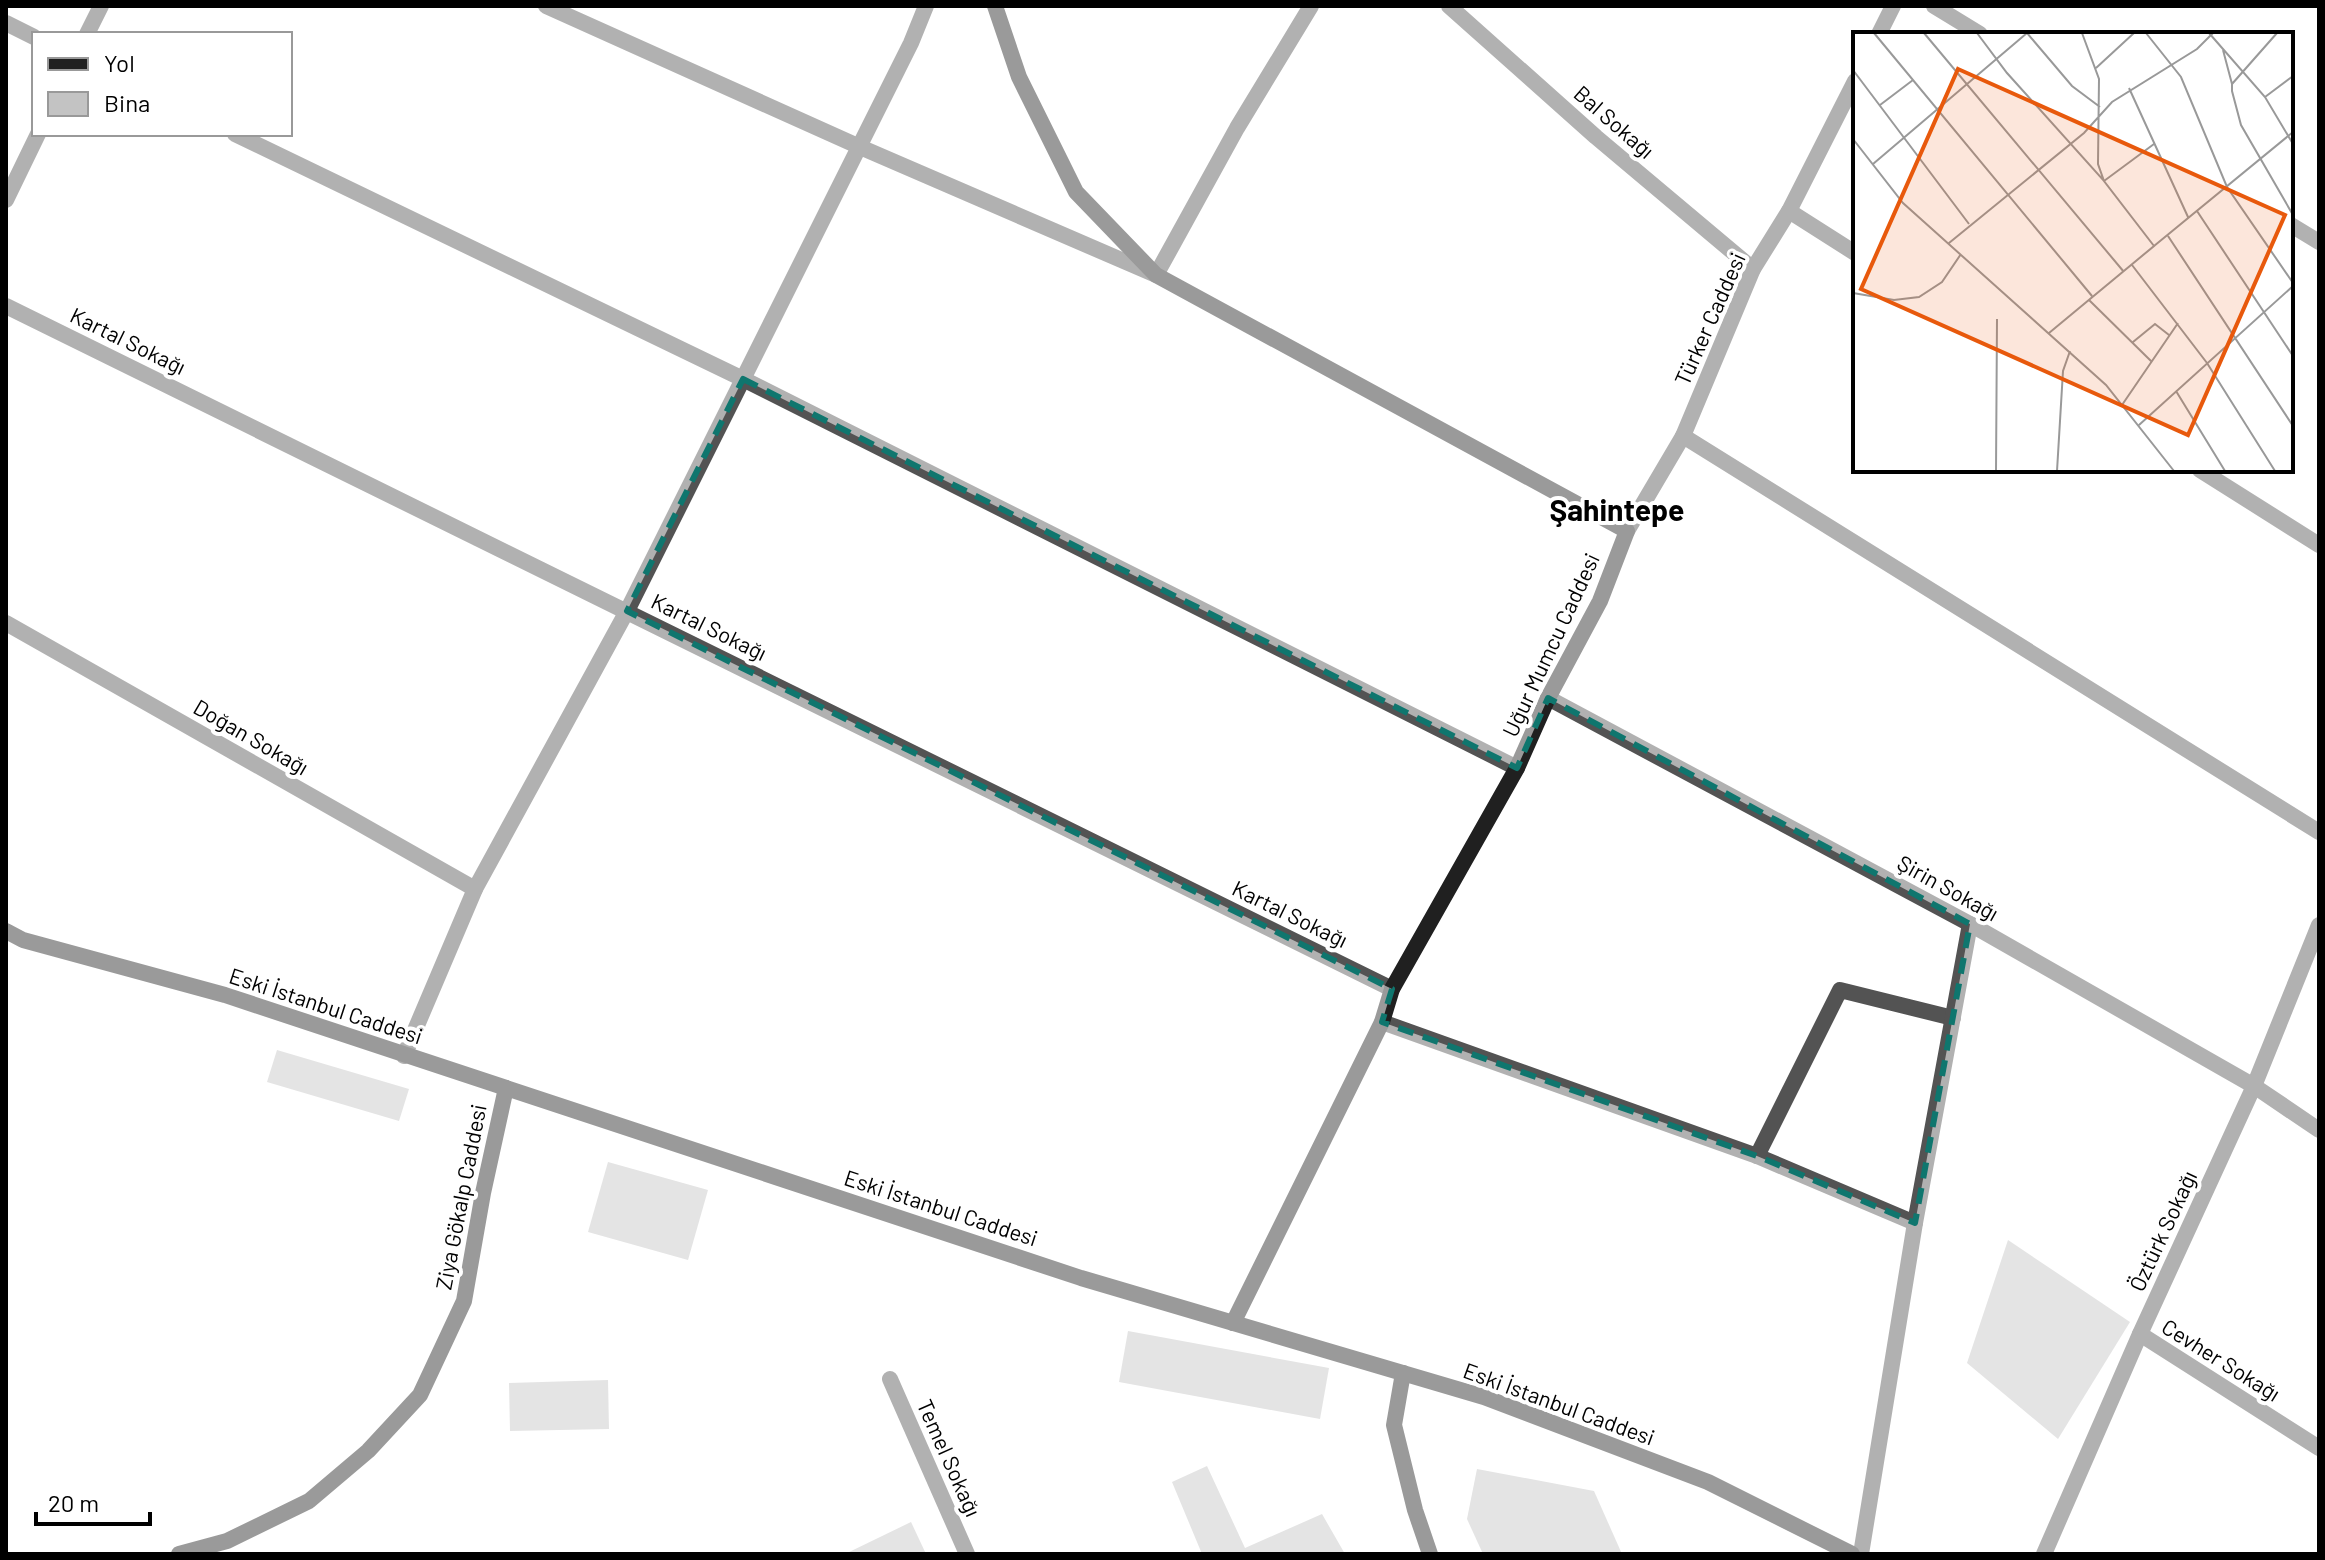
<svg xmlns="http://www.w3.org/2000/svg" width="2325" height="1560" font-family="Barlow,sans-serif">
<rect width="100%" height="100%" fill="#fff"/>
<g fill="#c3c3c3">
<polygon points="277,1050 409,1089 399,1121 267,1082"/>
<polygon points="608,1162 708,1190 688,1260 588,1232"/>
<polygon points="2008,1240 2130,1322 2058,1439 1967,1363"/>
<polygon points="1128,1331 1329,1368 1320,1419 1119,1382"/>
<polygon points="608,1380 609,1429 510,1431 509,1383"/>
<polygon points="1207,1466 1245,1548 1322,1514 1345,1554 1202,1554 1172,1482"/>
<polygon points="1477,1469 1594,1491 1622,1554 1483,1554 1467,1519"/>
<polygon points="911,1522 926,1554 845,1554"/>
</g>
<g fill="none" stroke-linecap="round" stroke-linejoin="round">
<g stroke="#535353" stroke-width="16">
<polyline points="546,6 860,147 1156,275 1237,128 1311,6"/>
<polyline points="1449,6 1596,137 1753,269"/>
<polyline points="1934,6 1980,34"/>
<polyline points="6,23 34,37"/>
<polyline points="87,34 101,6"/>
<polyline points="1879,34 1893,6"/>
<polyline points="235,134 743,379 1517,768"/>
<polyline points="6,200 38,134"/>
<polyline points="1789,211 1855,253"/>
<polyline points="2291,225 2319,242"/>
<polyline points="6,306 1392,989"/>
<polyline points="1683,436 2319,832"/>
<polyline points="2200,470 2319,545"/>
<polyline points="1627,531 1683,436 1753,269 1789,211 1855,81"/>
<polyline points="6,623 475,889"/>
<polyline points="1548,698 1970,924 2254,1086 2319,1130"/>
<polyline points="1382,1022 1757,1156 1915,1223"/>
<polyline points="404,1056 475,889 627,611 911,43 926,6"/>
<polyline points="1757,1156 1840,990 1953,1018"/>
<polyline points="2140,1334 2319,1448"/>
<polyline points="890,1379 967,1554"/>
<polyline points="1861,1554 1915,1223 1970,924"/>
<polyline points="2044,1554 2140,1334 2254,1086 2319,925"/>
</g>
<g stroke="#202020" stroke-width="16">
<polyline points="995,6 1019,77 1076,192 1156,275 1627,531 1600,601 1548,698 1517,768 1392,989 1382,1022 1233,1323"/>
<polyline points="6,931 23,940 225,995 1081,1278 1484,1397 1708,1482 1852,1554"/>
<polyline points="1403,1373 1394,1425 1415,1510 1430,1554"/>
<polyline points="179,1554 227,1541 309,1501 368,1451 420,1395 464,1301 483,1193 506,1088"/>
</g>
</g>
<path d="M0 0H2325V1560H0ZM743,379L1517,768L1548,698L1970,924L1915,1223L1757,1156L1382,1022L1392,989L627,611Z" fill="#fff" fill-opacity=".55" fill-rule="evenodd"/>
<path fill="none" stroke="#0f766e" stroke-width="6" stroke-dasharray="16 10" stroke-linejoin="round" d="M743,379L1517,768L1548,698L1970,924L1915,1223L1757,1156L1382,1022L1392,989L627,611Z"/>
<g text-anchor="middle" stroke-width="8" stroke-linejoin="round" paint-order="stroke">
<g font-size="22" fill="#000" stroke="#fff">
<text transform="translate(1614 122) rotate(41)" y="8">Bal Sokağı</text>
<text transform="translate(1710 319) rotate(-66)" y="8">Türker Caddesi</text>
<text transform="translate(128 341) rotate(26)" y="8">Kartal Sokağı</text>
<text transform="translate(709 627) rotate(26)" y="8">Kartal Sokağı</text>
<text transform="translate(1551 645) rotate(-65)" y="8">Uğur Mumcu Caddesi</text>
<text transform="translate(251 737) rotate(30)" y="8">Doğan Sokağı</text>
<text transform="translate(1948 888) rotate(29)" y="8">Şirin Sokağı</text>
<text transform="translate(1290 914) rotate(26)" y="8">Kartal Sokağı</text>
<text transform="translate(326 1006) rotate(18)" y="8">Eski İstanbul Caddesi</text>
<text transform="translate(461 1197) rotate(-79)" y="8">Ziya Gökalp Caddesi</text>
<text transform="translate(941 1208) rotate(18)" y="8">Eski İstanbul Caddesi</text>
<text transform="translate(2163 1231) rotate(-65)" y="8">Öztürk Sokağı</text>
<text transform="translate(2221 1360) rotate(32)" y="8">Cevher Sokağı</text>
<text transform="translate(1559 1404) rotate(20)" y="8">Eski İstanbul Caddesi</text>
<text transform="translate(949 1458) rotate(66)" y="8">Temel Sokağı</text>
</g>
<g font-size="30" font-weight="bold" fill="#000" stroke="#fff">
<text x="1617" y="521">Şahintepe</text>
</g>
</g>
<g transform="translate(1853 32)">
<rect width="440" height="440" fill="#fff"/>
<path fill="none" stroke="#999" stroke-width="2" d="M21,1L239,264M71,1L271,240M124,1L154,41L251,149L301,112M174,1L219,54L247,75M293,1L328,45L374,155L440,251M356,1L412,65L440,112M424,1L379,52V59L388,93L440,183M370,18L379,52M243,36L281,1M0,38L116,192M276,56L335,185M412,65L440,44M27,73L60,48M0,107L50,171L253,353L321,439M20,132L174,1M344,179L440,324M315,204L440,394M96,211L231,101L259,70L344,17L360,1M301,214L440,100M279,233L354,331L422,439M0,261L41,268L66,265L89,250L108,222M236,268L298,329M196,301L301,214L251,149L245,132L246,47L229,1M280,310L302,292L316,303M323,359L372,439M269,373L325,291M286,393L440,254M143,439L144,287M204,439L210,339L217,319"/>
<path fill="#e8590c" fill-opacity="0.15" stroke="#e8590c" stroke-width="4" d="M105,37L432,183L335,403L8,257Z"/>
<rect width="440" height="440" fill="none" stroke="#000" stroke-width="4"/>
</g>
<rect width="2325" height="1560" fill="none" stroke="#000000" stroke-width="16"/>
<rect x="32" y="32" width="260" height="104" fill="#ffffff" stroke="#999999" stroke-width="2"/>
<rect x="48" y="58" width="40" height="12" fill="#202020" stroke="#999999" stroke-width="2"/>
<text x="104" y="72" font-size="24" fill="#000000">Yol</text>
<rect x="48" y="92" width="40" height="24" fill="#c3c3c3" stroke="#999999" stroke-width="2"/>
<text x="104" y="112" font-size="24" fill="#000000">Bina</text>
<path d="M36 1512v12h114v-12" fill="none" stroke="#000000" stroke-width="4"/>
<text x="48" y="1512" font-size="24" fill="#000000" stroke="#ffffff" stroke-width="6" paint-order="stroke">20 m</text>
</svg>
